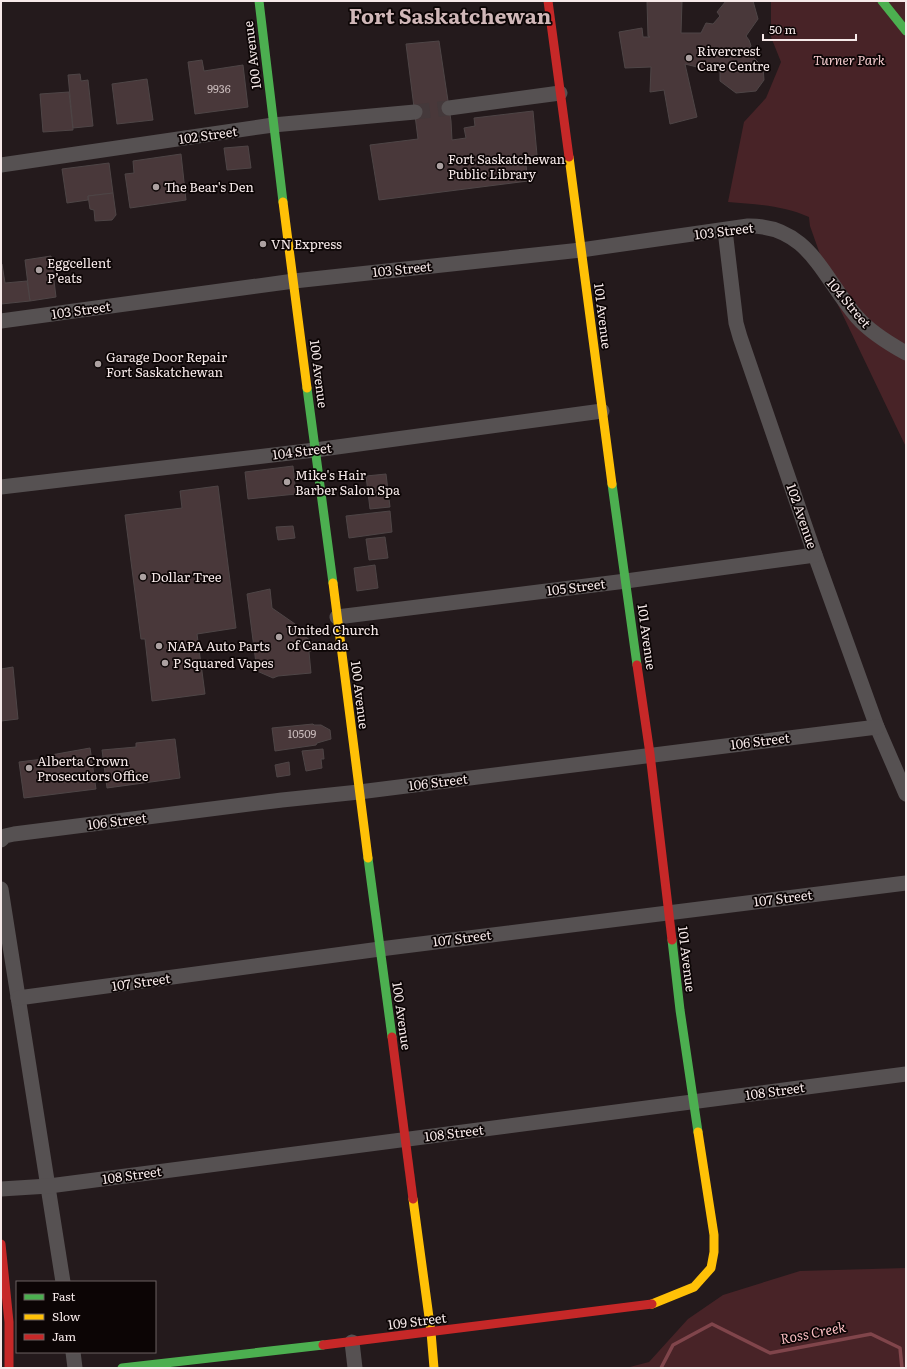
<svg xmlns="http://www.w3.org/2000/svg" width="907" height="1369" font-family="Literata,serif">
<rect width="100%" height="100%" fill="#241a1c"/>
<g fill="#482327">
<path d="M771,1H906V447L838,305L810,226L809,217C784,206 756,204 728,202L744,122L766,98L781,62L771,37Z"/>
<polygon points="906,1268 906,1368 626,1368 649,1362 688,1319 723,1295 800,1271"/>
</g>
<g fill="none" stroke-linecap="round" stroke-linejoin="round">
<polyline stroke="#80454b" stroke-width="3.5" points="661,1368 673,1345 712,1324 770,1353 871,1334 900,1348 902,1368"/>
</g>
<g fill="#49383a" stroke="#4e4546">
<polygon points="647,1 682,1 681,33 701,33 706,23 713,24 720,16 717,12 726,1 753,1 758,19 746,36 749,40 751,46 747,51 763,67 764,80 756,91 736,93 720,81 720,71 713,71 685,64 697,117 670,124 664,90 650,92 651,67 625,68 619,32 642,28 643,37 650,37 648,36"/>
<polygon points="439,41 451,121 452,140 466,138 464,128 475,126 474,118 533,111 537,155 525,157 528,181 379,200 370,145 418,139 406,44"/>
<polygon points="202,60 204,71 243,65 248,107 195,114 188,62"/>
<polygon points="80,74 81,81 88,80 93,126 73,128 68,75"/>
<polygon points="147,79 153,120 117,124 112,84"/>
<polygon points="69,92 73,130 43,132 40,94"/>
<polygon points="248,146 251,168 227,170 224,148"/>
<polygon points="181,154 186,200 130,208 125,174 134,173 133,161"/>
<polygon points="109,163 113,193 88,196 88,200 67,203 62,169"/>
<polygon points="113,193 116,215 112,220 95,221 94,210 90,209 88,196"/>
<polygon points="51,256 56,297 30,301 25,260"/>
<polygon points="1,264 2,264 5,283 27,281 30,301 1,304"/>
<polygon points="293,466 296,494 248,499 245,472"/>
<polygon points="386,474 390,507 370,509 366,476"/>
<polygon points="218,486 236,628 197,634 205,694 152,701 145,639 141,639 125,515 182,508 180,491"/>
<polygon points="390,511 392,532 349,538 346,516"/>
<polygon points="293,526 295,538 278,540 276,527"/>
<polygon points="385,537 388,558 369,560 366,539"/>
<polygon points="375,565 378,588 357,591 354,568"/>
<polygon points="270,589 272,608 295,624 292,627 318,646 309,652 311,673 278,676 273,678 257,671 247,594"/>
<polygon points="13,667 18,719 1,721 1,669"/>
<polygon points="313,724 314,725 321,725 330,730 331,739 317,743 316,745 275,751 272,728"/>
<polygon points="175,739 180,778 107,788 102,750 136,747 136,743"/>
<polygon points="90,748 96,789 24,798 19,762 51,758 51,755"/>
<polygon points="323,749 324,759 321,759 322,768 306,771 302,751"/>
<polygon points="289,762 290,775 277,777 275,765"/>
</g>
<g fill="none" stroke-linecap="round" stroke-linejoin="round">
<polyline stroke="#44393b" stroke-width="15" stroke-dasharray="15 8" stroke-linecap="butt" points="415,112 449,108"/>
<g stroke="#565152" stroke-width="15">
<polyline points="449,108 560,93"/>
<polyline points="1,165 273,125 415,112"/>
<polyline points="725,230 736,323 740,337 815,555 877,727 906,794"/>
<path d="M1,321L294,281L581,250L748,226C809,225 823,278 857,317C870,332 888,343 906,353"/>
<polyline points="1,487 315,450 602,411"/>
<polyline points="337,617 626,581 815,555"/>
<polyline points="1,840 5,836 14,834 282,800 359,792 877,727"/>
<path d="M1,889C21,1020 43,1151 63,1282"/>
<polyline points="18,998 380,949 906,883"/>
<polyline points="1,1189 49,1186 906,1074"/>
<polyline points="352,1342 355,1368"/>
<polyline points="73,1352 75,1368"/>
</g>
<g stroke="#4caf50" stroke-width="9">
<polyline points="259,1 283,202"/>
<polyline points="882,1 906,31"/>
<polyline points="307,388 333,583"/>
<polyline points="612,484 637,665"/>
<polyline points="368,858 392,1037"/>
<polyline points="672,940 680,1010 698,1132"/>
<polyline points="122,1368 323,1345"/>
</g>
<g stroke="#ffc107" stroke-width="9">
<polyline points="569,157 612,484"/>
<polyline points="283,202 307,388"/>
<polyline points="333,583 368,858"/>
<polyline points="413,1199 431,1332 434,1368"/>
<polyline points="652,1304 694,1287 711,1268 714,1252 714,1235 698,1132"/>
</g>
<g stroke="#c62828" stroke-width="9">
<polyline points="548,1 569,157"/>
<polyline points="637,665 650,754 672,940"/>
<polyline points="392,1037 413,1199"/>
<polyline points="1,1244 9,1322 9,1368"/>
<polyline points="323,1345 652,1304"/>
</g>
</g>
<g fill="#aca1a1" stroke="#0c0505" stroke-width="1.5">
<circle cx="689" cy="58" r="4"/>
<circle cx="440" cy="166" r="4"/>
<circle cx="156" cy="187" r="4"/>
<circle cx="263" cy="244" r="4"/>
<circle cx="39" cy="270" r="4"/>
<circle cx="98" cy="364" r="4"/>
<circle cx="287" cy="482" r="4"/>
<circle cx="143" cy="577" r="4"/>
<circle cx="279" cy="637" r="4"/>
<circle cx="159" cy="646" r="4"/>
<circle cx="165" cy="663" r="4"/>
<circle cx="29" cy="768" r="4"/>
</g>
<g text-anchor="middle" stroke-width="3.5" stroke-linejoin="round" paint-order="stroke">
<g font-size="11" fill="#cbbdbd">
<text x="219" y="93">9936</text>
<text x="302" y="738">10509</text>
</g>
<g font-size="13" fill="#f6e9e9" stroke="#0c0505" text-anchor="start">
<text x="697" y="56">Rivercrest<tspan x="697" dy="15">Care Centre</tspan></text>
<text x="448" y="164">Fort Saskatchewan<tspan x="448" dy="15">Public Library</tspan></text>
<text x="164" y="192">The Bear's Den</text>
<text x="271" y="249">VN Express</text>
<text x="47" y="268">Eggcellent<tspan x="47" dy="15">P’eats</tspan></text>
<text x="106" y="362">Garage Door Repair<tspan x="106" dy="15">Fort Saskatchewan</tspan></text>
<text x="295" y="480">Mike's Hair<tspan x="295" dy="15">Barber Salon Spa</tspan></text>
<text x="151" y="582">Dollar Tree</text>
<text x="287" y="635">United Church<tspan x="287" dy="15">of Canada</tspan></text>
<text x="167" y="651">NAPA Auto Parts</text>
<text x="173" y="668">P Squared Vapes</text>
<text x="37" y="766">Alberta Crown<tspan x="37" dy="15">Prosecutors Office</tspan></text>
</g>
<g font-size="13" fill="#f6e9e9" stroke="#0c0505">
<text transform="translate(252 55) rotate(-97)" y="5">100 Avenue</text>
<text transform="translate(208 135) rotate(-8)" y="5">102 Street</text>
<text transform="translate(724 231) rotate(-7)" y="5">103 Street</text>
<text transform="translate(402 269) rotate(-6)" y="5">103 Street</text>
<text transform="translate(849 303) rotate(50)" y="5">104 Street</text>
<text transform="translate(81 310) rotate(-8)" y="5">103 Street</text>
<text transform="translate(603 316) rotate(83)" y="5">101 Avenue</text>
<text transform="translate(319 374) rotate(83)" y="5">100 Avenue</text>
<text transform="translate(302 451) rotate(-7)" y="5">104 Street</text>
<text transform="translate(802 516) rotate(71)" y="5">102 Avenue</text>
<text transform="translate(576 587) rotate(-7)" y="5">105 Street</text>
<text transform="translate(647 637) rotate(82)" y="5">101 Avenue</text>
<text transform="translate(360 695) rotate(83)" y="5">100 Avenue</text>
<text transform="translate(760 741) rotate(-7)" y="5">106 Street</text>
<text transform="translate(438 782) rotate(-7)" y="5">106 Street</text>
<text transform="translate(117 821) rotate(-7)" y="5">106 Street</text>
<text transform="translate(783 898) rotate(-7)" y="5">107 Street</text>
<text transform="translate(462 938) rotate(-7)" y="5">107 Street</text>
<text transform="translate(687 959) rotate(83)" y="5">101 Avenue</text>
<text transform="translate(141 982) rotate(-8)" y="5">107 Street</text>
<text transform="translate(402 1016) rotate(82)" y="5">100 Avenue</text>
<text transform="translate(775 1091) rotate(-8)" y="5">108 Street</text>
<text transform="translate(454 1133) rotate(-7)" y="5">108 Street</text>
<text transform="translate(132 1175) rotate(-8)" y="5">108 Street</text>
<text transform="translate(417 1321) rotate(-7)" y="5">109 Street</text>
</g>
<g font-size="13" font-style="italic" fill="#f4cbce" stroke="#0c0505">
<text x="849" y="65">Turner Park</text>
</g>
<g font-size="14" font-style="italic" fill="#f7bbbf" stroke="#0c0505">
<text transform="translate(813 1333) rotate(-11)" y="5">Ross Creek</text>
</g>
<g font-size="21" font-weight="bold" fill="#d0b7b8" stroke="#0c0505">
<text x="450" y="24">Fort Saskatchewan</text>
</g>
</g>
<rect width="907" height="1369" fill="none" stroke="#f6e9e9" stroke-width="4"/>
<rect x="16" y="1281" width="140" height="72" fill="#0c0505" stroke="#6a6060"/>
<rect x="24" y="1294" width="20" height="6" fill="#4caf50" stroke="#6a6060"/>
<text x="52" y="1301" font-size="12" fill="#f6e9e9">Fast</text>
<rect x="24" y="1314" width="20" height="6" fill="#ffc107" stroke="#6a6060"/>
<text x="52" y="1321" font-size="12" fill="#f6e9e9">Slow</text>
<rect x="24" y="1334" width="20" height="6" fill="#c62828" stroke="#6a6060"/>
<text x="52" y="1341" font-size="12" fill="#f6e9e9">Jam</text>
<path d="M763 34v6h93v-6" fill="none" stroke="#f6e9e9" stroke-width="2"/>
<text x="769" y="34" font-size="12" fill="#f6e9e9" stroke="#0c0505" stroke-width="3" paint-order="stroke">50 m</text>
</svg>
